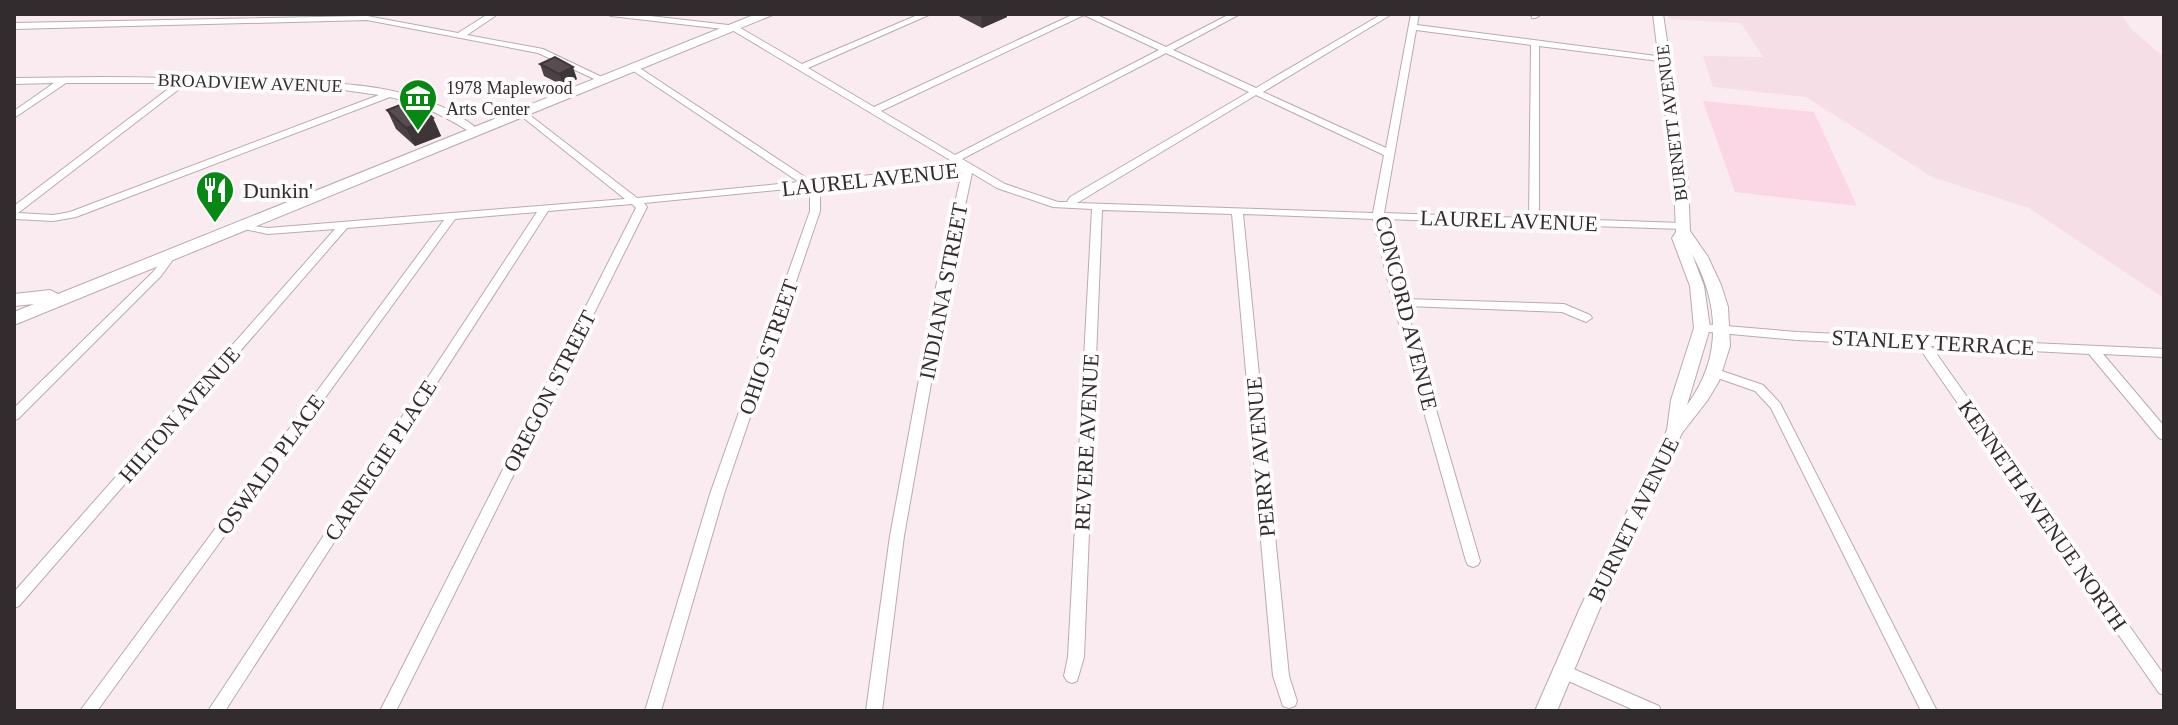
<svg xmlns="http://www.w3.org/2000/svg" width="2178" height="725" font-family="Georgia,serif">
<rect width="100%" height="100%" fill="#faebf0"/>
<polygon fill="#f5dee6" points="1668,14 2121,14 2132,30 2164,57 2164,298 2029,208 1932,177 1806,97 1713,87 1703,56 1763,57 1741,23 1669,19"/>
<polygon fill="#fbd6e4" points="1703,101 1814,112 1857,206 1735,192"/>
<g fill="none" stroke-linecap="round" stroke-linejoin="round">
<defs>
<g id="minor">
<polygon points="488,14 498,14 467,35 543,49 608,80 604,83 601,82 538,53 367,20 14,29 14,23 367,16 458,33"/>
<path d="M607,14H633L737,26L802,64L920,14H931L808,68L874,107L1074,14H1095L1166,47L1230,14H1240L1173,50L1256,88L1382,14H1392L1263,92L1386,148L1411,14H1419L1417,25L1664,57L1667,58V62L1539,46V218L1682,223L1687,226L1682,229L1384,219L1404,299L1564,304L1590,315L1592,318L1586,322L1562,312L1406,306L1480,561L1478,565L1473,567L1468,565L1466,561L1393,302L1373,219L1243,214L1289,676L1297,701L1295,706L1289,708L1283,706L1273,676L1232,214L1102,210L1084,657L1077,681L1072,683L1067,681L1064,676L1068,657L1092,209L1053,207L997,188L972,173L949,282L904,536L882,711H866L890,536L937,282L962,172L817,186L820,191V211L724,494L661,711H645L710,494L810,211V191L807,187L644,203L647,207L396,711H380L636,208L632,204L548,211L225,711H208L537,212L455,219L97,711H80L444,220L347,228L19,606L14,608V592L335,229L268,234L239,228L238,226L239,224L268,228L625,199L520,115V111L523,110L637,198L799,182L632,70V66L635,65L811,181L960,166L732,30L611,16ZM1084,15L1159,50L955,155L881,111ZM1416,30L1531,45L1529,218L1384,213ZM1166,53L1249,92L1070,197L1067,202H1058L1005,184L962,159ZM1256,95L1384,155L1373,213L1077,203Z"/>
<polygon points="1531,14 1539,14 1539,16 1535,18 1532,18"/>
<path d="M101,77C150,77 199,79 248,80C322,83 421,78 481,132L476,135L473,134C447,117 421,104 390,97L76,217L53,221L14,219V206L176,83H66L14,118V111L54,83L14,84V78ZM187,83L337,89L379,95L70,212L53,215L18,213Z"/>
<polygon points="172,251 177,254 161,276 18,419 14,420 14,408 153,272 168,252"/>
<polygon points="1702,324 1797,332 2164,349 2164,357 2103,354 2164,426 2164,440 2159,438 2089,354 1931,346 2164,675 2164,695 2159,693 1918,346 1797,340 1698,331 1696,328"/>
<polygon points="1716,369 1763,385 1780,403 1937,711 1921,711 1771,408 1755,391 1712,376 1710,373"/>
<polygon points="1562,664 1659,706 1661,711 1636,711 1557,676 1554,671 1557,666"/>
</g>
<path id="tertiary" d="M1653,14H1663L1688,182L1690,231L1708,257L1721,285L1728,307L1730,346L1719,381L1707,401L1682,433L1600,608L1557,711H1535L1580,608L1667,430L1671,400L1694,328L1690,286L1672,238L1676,232L1674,182ZM1692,254C1720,305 1722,358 1687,405L1710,328L1704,286Z"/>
<polygon id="primary" points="756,14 775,14 14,325 14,312 34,304 14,306 14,294 50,290 58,294"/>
</defs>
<use href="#minor" stroke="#b9abb0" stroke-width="2"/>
<use href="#tertiary" stroke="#b9abb0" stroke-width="2"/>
<use href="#primary" stroke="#b9abb0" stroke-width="2"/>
<use href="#minor" fill="#fff" fill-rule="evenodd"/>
<use href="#tertiary" fill="#fff" fill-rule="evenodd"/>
<use href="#primary" fill="#fff" fill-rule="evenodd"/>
</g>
<g fill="#4c4146">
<polygon points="955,14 1006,14 1007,17 982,28"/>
<polygon points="540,64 577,79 564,86 544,76"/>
<polygon points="387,110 433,118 441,136 415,146 396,129"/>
</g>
<g fill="#3e3539">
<polygon points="981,14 1006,14 1007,17 982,28"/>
<polygon points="573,67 577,79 564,86 559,74"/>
<polygon points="433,118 441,136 415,146 406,128"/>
</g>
<g fill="#584c51" stroke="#3e3539" stroke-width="2">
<polygon points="555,57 573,67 559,74 540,64"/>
<polygon points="413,100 433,118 406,128 387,110"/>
</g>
<defs>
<symbol id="museum-pin" viewBox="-11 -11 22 30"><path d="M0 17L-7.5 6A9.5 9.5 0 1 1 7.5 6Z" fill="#058913" stroke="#fffcfd"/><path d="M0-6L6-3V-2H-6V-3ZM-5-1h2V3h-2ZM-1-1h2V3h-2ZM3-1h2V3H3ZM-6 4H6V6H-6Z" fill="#fff"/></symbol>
<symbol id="restaurant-pin" viewBox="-11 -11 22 30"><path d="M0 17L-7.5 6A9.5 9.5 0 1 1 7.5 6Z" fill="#058913" stroke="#fffcfd"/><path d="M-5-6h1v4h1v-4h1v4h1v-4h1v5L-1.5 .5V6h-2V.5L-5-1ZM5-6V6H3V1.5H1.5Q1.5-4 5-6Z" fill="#fff"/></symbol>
</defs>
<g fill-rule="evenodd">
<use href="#museum-pin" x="396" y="76" width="44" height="60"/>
<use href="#restaurant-pin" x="193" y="168" width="44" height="60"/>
</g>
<g text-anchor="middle" stroke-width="8" stroke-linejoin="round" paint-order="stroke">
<g font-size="18" fill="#322c2e" stroke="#fffcfd">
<text transform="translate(250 83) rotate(2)" y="6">BROADVIEW AVENUE</text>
<text transform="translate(1672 123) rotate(-97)" y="6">BURNETT AVENUE</text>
</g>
<g font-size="18" fill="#322c2e" stroke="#fffcfd" text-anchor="start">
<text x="446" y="94">1978 Maplewood<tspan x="446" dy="21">Arts Center</tspan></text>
</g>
<g font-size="22" fill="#322c2e" stroke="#fffcfd">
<text transform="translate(870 179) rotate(-6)" y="8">LAUREL AVENUE</text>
<text transform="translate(1509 220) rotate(2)" y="8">LAUREL AVENUE</text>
<text transform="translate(943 291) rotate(-79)" y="8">INDIANA STREET</text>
<text transform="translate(1407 313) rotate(76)" y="8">CONCORD AVENUE</text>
<text transform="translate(1933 342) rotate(3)" y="8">STANLEY TERRACE</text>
<text transform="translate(768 347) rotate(-71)" y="8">OHIO STREET</text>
<text transform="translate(549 391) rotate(-63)" y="8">OREGON STREET</text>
<text transform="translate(179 414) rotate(-49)" y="8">HILTON AVENUE</text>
<text transform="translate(1086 442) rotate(-87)" y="8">REVERE AVENUE</text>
<text transform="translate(1260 457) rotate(-95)" y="8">PERRY AVENUE</text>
<text transform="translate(380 460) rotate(-57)" y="8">CARNEGIE PLACE</text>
<text transform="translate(270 464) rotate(-54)" y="8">OSWALD PLACE</text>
<text transform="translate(2043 515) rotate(55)" y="8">KENNETH AVENUE NORTH</text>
<text transform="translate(1633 519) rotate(-64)" y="8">BURNET AVENUE</text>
</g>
<g font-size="22" fill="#322c2e" stroke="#fffcfd" text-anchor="start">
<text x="243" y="198">Dunkin'</text>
</g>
</g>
<rect width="2178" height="725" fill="none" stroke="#322c2e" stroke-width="32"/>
</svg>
